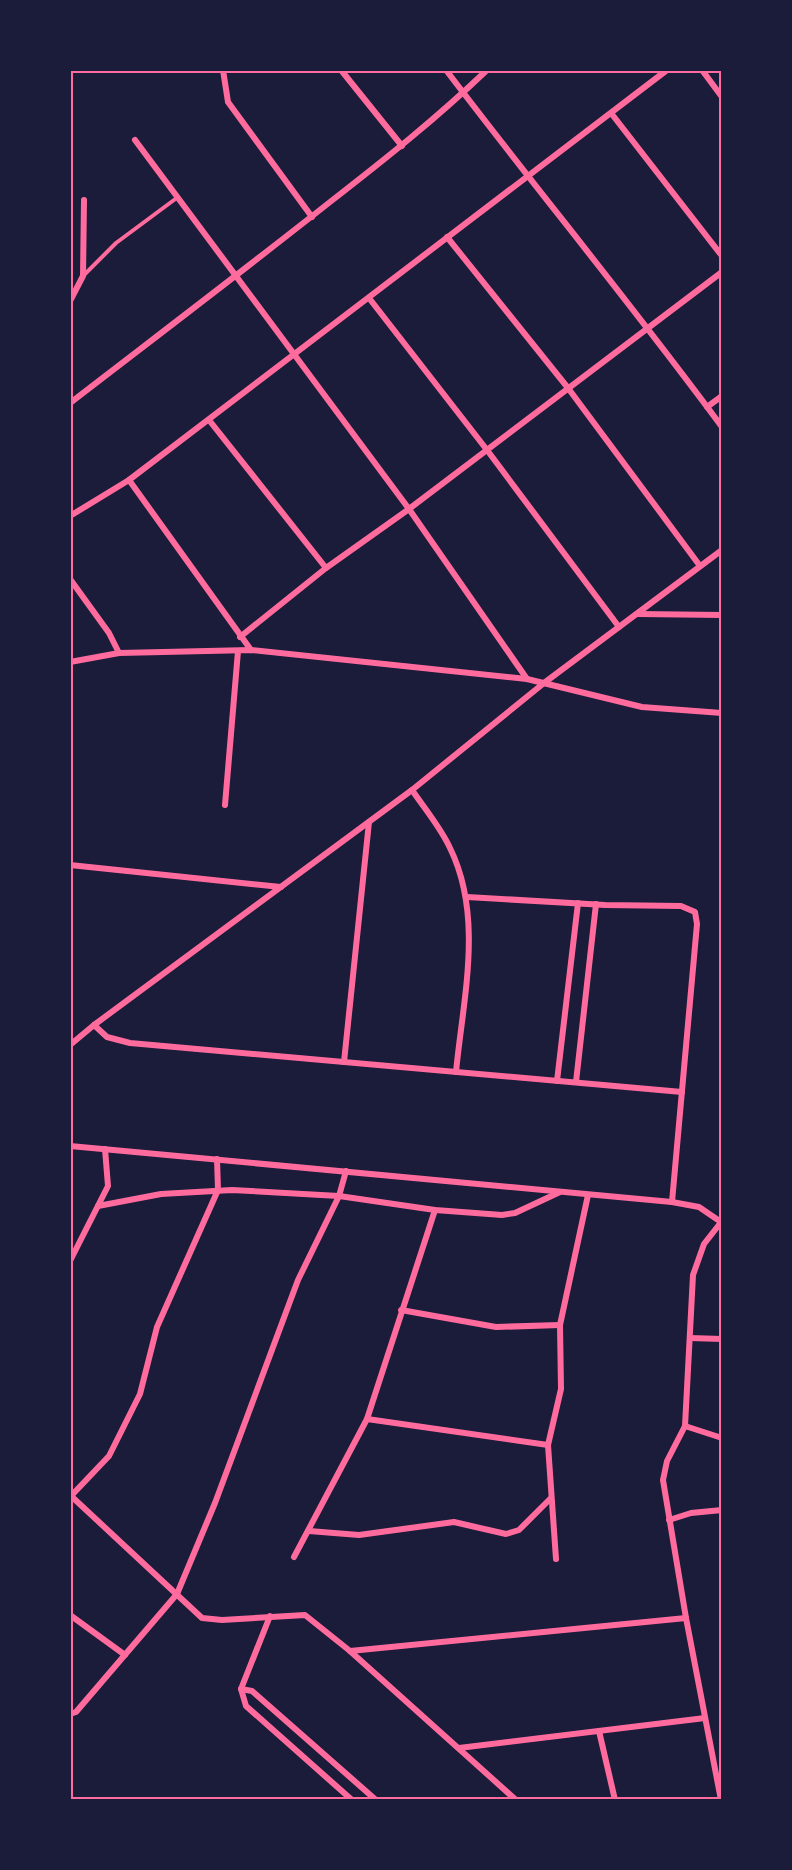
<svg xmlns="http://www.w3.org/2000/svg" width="792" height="1870" font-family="Montserrat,sans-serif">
<rect width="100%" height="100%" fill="#1b1b3a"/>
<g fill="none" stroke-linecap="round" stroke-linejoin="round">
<polyline stroke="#ff6b9d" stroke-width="4" points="83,276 116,243 178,197"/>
<g stroke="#ff6b9d" stroke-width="6">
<polyline points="223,70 228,102 312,217"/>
<polyline points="341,70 402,146"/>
<path d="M446,70C537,190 633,306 722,427"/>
<polyline points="702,70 722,97"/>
<polyline points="611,113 722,256"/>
<polyline points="135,140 409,509 527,679"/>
<polyline points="447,237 568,388 700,566"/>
<polyline points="369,298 487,450 619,627"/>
<polyline points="70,301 83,276 84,200"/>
<path d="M70,403C157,336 244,270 330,202C384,160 437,118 487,70"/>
<polyline points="707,407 722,396"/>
<polyline points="209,420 326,568"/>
<polyline points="129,480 251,650"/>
<polyline points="70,516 129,480 667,70"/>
<polyline points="70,579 109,633 119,653"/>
<polyline points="638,614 722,615"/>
<polyline points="240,637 326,568 409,509 722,272"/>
<polyline points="70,662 119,653 251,650 527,679 642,707 722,713"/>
<path d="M412,790C425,809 441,828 450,848C484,917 463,999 456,1072"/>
<polyline points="225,805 238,651"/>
<polyline points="70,865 281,887"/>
<polyline points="467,897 605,905 681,906 695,912 697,924 672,1202"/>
<polyline points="94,1025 107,1037 130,1043 682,1092"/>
<polyline points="70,1045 94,1025 412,790 544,683 722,550"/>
<polyline points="344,1062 369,822"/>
<polyline points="557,1081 578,903"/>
<polyline points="576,1082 596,904"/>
<polyline points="70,1146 672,1202 699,1207 721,1222"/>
<polyline points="98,1206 161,1194 232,1190 339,1196 435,1210 502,1215 515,1213 560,1192"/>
<polyline points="70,1261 108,1186 105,1149"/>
<polyline points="401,1310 496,1327 560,1325"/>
<polyline points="690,1338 722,1339"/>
<polyline points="367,1419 548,1445"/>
<polyline points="685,1426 722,1438"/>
<polyline points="70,1495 202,1618 222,1620 305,1615 350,1651 516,1800"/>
<polyline points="71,1496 109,1456 140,1394 157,1327 218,1190 217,1159"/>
<polyline points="669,1520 691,1513 722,1510"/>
<polyline points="309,1531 359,1535 454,1522 506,1534 519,1530 550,1499"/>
<polyline points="294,1557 367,1419 435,1210"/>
<polyline points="556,1559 548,1445 561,1389 560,1325 588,1195"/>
<polyline points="70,1615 125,1655"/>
<polyline points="350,1651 686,1618"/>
<polyline points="241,1689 270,1616"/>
<polyline points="70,1714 76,1712 177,1594 215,1503 298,1280 339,1196 346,1171"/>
<polyline points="599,1731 615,1800"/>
<polyline points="459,1748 705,1718"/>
<polyline points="352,1800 246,1706 241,1689 252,1691 376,1800"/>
<polyline points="721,1800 686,1618 663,1480 667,1461 685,1426 693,1275 704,1244 722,1221"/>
</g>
</g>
<rect width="792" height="1870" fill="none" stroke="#1b1b3a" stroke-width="144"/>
<rect x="72" y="72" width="648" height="1726" fill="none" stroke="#ff6b9d" stroke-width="2"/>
</svg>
